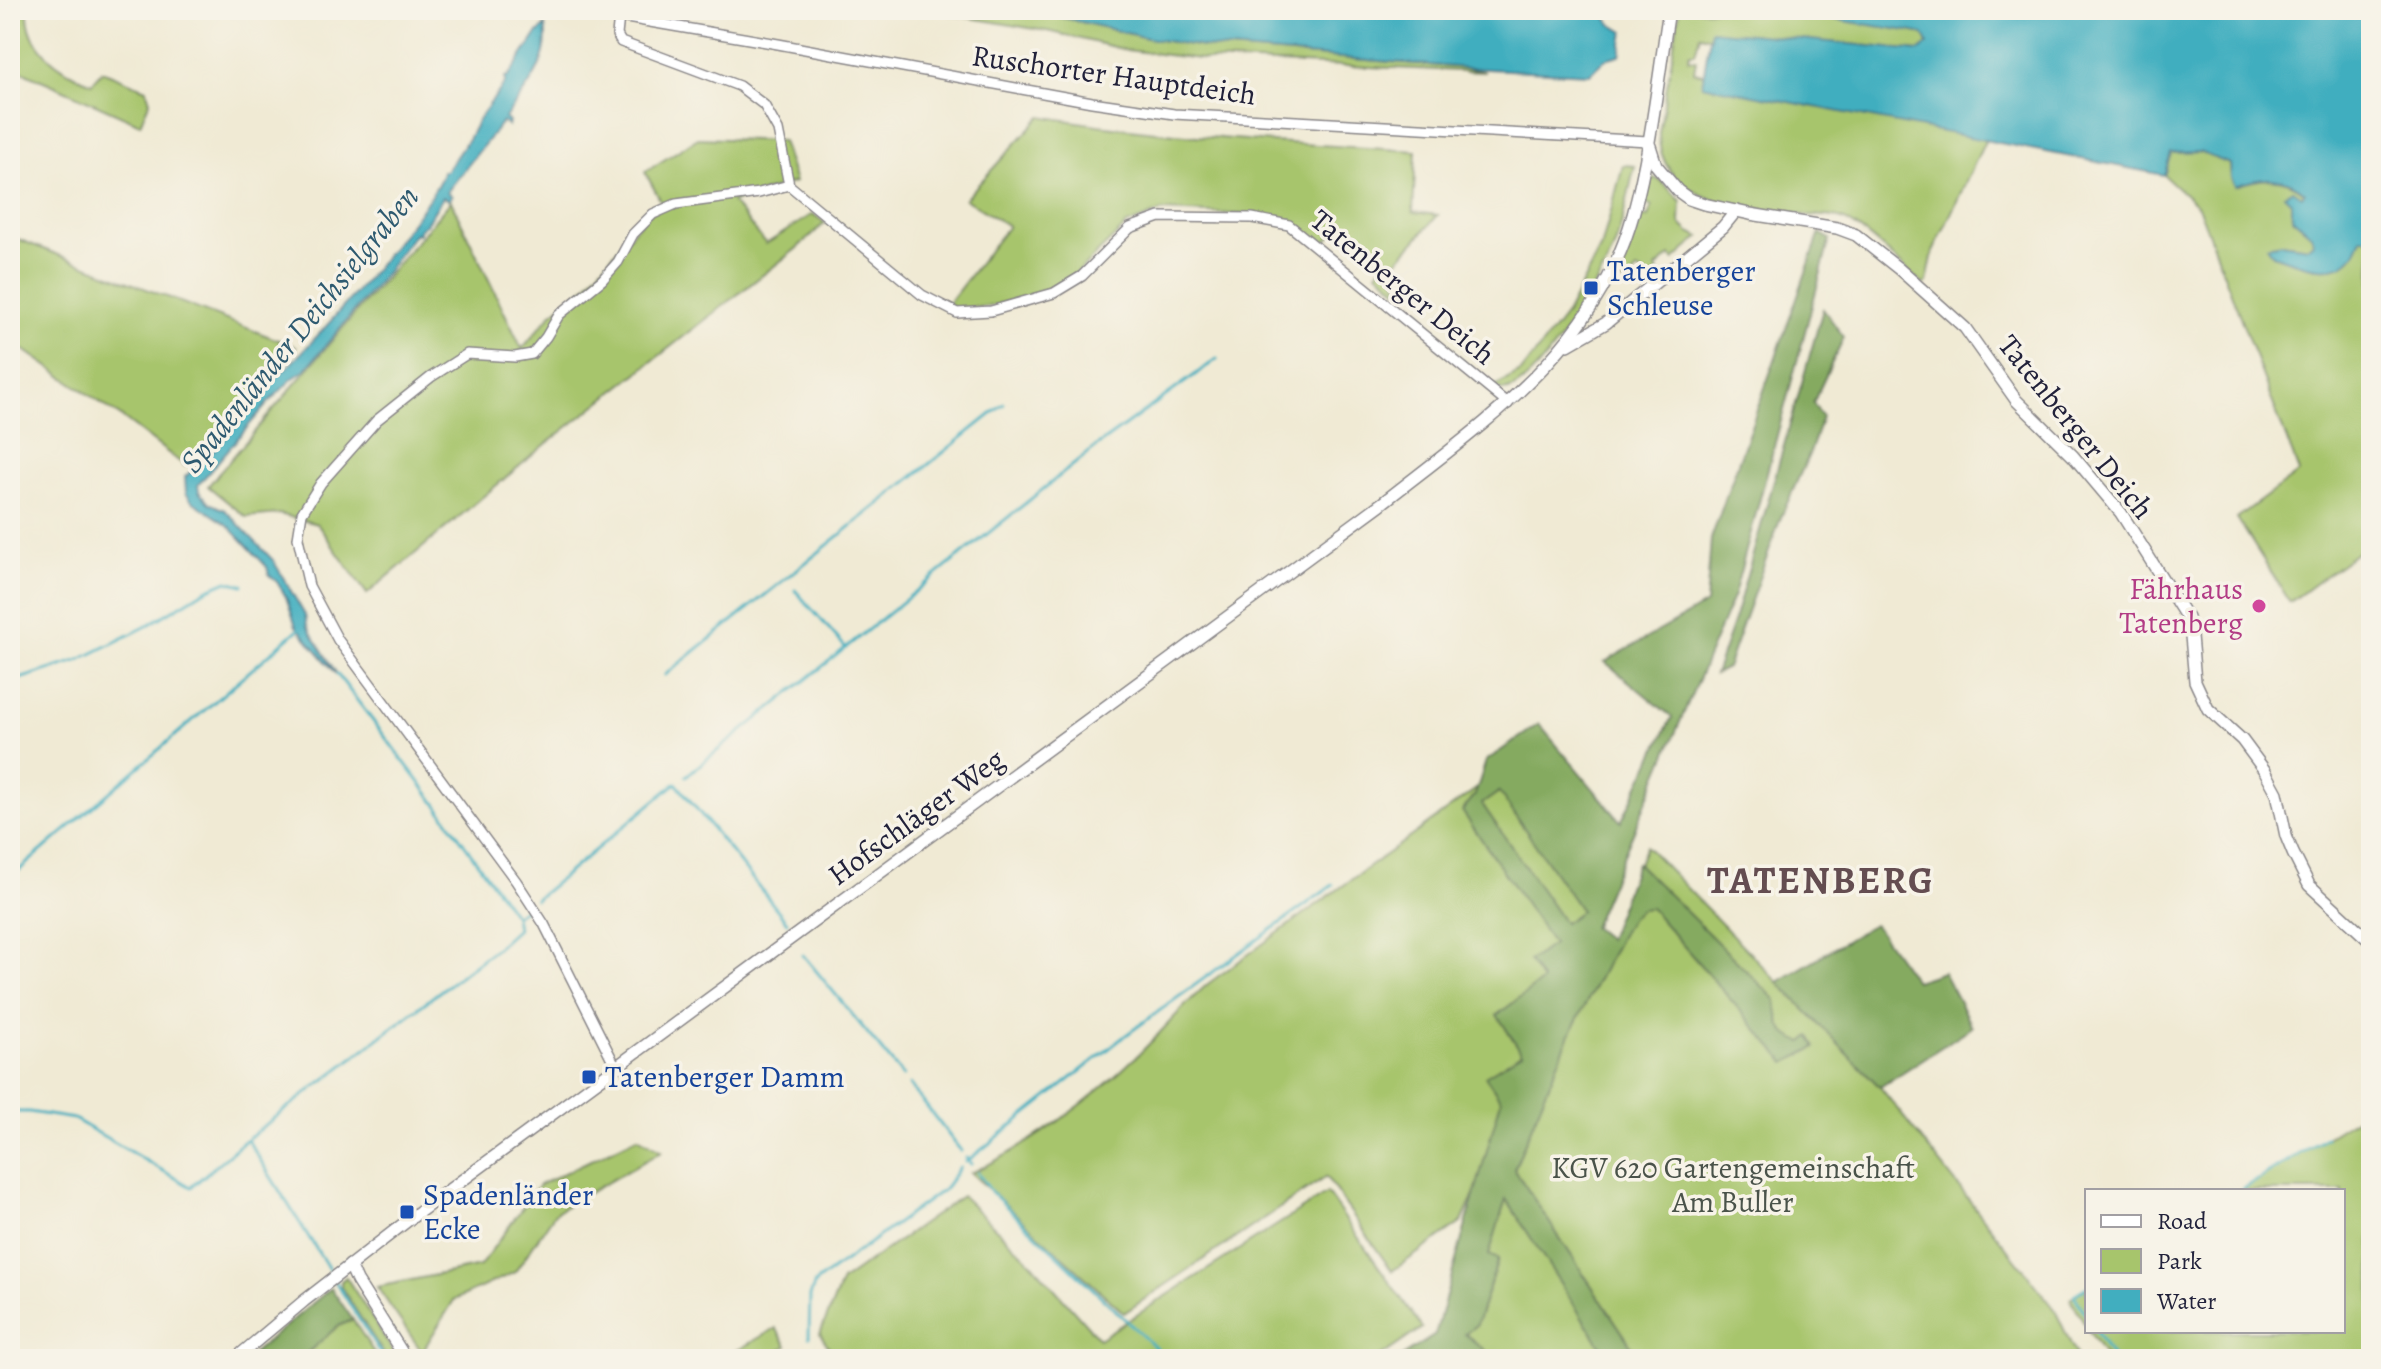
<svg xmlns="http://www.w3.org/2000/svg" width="2381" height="1369" font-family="Alegreya,serif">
<rect width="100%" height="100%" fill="#f7f3e8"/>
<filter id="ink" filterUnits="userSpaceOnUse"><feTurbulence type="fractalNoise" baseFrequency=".0125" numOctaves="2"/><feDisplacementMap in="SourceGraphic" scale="16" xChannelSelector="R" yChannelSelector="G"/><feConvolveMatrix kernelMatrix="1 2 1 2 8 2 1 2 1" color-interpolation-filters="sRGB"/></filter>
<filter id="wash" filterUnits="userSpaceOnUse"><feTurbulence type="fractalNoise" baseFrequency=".006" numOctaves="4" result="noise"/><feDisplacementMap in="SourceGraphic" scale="32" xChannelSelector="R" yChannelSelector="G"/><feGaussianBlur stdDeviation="1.8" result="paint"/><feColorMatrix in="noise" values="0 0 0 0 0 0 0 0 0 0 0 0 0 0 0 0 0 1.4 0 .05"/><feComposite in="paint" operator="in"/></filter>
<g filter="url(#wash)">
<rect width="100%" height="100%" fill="#f0ead4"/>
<g fill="#a7c56c" stroke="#647454" stroke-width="2">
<path d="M10,10H28C26,48 61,71 92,83L102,71L146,89L150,101L140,124L10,66Z"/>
<polygon points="925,10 1032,10 1147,38 1204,47 1467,68 1485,72 1208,60 1126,50 1052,32"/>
<path d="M1680,10H1773L1903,29L1924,34L1928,44L1919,51L1712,31L1710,37L1700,35L1695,53H1689L1688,59L1696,60L1694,72L1704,74L1703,85L1986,139L1933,252L1927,282L1924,285C1906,270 1862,226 1842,219C1831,215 1817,216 1805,215C1752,208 1658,206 1659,133Z"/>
<path d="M1041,116C1165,138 1291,143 1416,151L1413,212L1438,215L1390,269L1404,295L1377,272L1384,262L1338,228L1322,246L1292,223L1255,215L1162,211L1127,225L1078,272L1050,289L992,306L955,309L948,304L1008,226L965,199Z"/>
<polygon points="698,138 782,141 795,182 732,202 766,244 813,214 825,223 796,249 541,448 367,594 317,524 279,514 246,517 208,486 451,201 522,349 552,313 585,287 649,213 664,207 645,172"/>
<path d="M2199,152L2230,164L2231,178L2236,186C2261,177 2283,175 2305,193L2292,203V218L2312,235L2313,243L2309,247L2281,243L2273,255C2297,263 2334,280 2353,256C2357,251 2359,243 2362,238H2369L2371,242V542L2290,602L2237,518L2299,472L2198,206L2164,175L2171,153Z"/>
<path d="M1623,165L1635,166C1628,192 1624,220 1615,245C1604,278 1542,376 1511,389C1504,392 1499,390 1493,387L1521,372L1567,313L1602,245Z"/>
<polygon points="1650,177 1660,180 1681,201 1680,223 1689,232 1700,237 1674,260 1670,256 1656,268 1658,272 1651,278 1637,270 1627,283 1617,280 1641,216 1648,217 1652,206 1645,204"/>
<polygon points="10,236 296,347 185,466 124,419 24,350 10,350"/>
<path d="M1494,776L1595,923L1462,1222L1392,1271L1326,1177L1124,1313L971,1173C1030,1146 1093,1099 1140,1053C1164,1030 1182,1006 1209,983Z"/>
<polygon points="1646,846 1880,1087 2054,1308 2078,1359 1640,1359 1514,1169"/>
<polygon points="2371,1109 2371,1359 2106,1359 2089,1331 2343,1331 2343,1191 2240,1191"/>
<polygon points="638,1137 662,1151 556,1212 515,1272 454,1300 422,1352 377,1287 480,1266 539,1185"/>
<polygon points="1327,1193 1422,1328 1377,1359 837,1359 820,1334 842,1281 962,1196 1031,1262 1099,1339"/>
<polygon points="1506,1198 1609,1359 1496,1359 1465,1334 1477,1324 1498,1260 1488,1256"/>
<polygon points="346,1277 398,1359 387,1359 341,1287 341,1281"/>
<polygon points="2087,1287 2087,1327 2070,1298"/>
<polygon points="353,1320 378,1359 311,1359 306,1354 338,1326"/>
<polygon points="776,1328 787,1346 764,1359 741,1359 736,1351"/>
</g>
<g fill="#85aa60" stroke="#54664e" stroke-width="2" fill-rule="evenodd">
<path d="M1820,233L1830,239L1734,595L1593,927L1608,939L1637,863L1776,1000C1779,1022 1778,1035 1803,1042L1810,1036L1816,1047L1786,1063L1654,912L1650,908L1641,909L1631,918L1622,933L1570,1034L1514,1169L1640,1359H1609L1506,1199L1489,1255L1498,1259L1477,1324L1465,1334L1496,1359H1398L1435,1335L1501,1100L1485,1076L1522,1053L1497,1015L1542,981L1529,961L1553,944L1462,811L1475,795L1486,761L1539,724L1621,822L1672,717L1605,662L1706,604L1711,539ZM1499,792L1581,911L1564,923L1482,804Z"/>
<polygon points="1823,309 1844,337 1813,403 1822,417 1811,450 1781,517 1727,668 1715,674 1735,617"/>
<polygon points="1874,924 1915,981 1943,972 1972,1027 1880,1087 1778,982"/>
<polygon points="331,1288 353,1320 338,1326 300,1359 246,1359"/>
</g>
<g fill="#41aebf" stroke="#32687d" stroke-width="2">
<polygon points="1032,10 1600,10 1611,24 1624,32 1620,55 1605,59 1590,74 1467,68 1204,47 1147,38"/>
<path d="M1773,10H2371V242L2369,238H2362C2359,243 2357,251 2353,256C2334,280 2296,263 2273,255L2267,246L2281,243L2308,247L2313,243L2312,235L2292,218V203L2284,195L2293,190L2302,196L2305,192C2283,174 2260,177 2235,186L2231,178L2230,164L2199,152L2171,153L2164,175L1702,85L1711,30L1919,51L1928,44L1924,34L1914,32Z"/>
<path d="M545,26C551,63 525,90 505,118L509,122L508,126L502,122L447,192L452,196L449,200L443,197L426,224L419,230V234L415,233L382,278L305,370L292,379L268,403L198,485L199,492L209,503L225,510L273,560L305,615L307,626L338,676L296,626L286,597L277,582L269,575L267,567L228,525L192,501L186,493L185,477L223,441L264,390V386C291,374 442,196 443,171H446L468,139L478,120L505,83V78L508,77L536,35Z"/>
</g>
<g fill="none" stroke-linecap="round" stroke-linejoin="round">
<g stroke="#41aebf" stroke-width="3">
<polyline points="795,590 846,648"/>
<polyline points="337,674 437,805 515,916"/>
<polyline points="665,675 1004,404"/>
<polyline points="10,682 77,661 145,627 204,591 227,581 243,585"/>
<polyline points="686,776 1098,445 1217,359"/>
<polyline points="10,878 301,627"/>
<polyline points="536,899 676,783 787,922"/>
<polyline points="803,955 903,1076"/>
<polyline points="910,1085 961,1151"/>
<polyline points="10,1112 29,1112 74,1119 191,1187 247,1139 495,949 517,929 515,916 528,906"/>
<polyline points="247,1139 332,1274"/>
<polyline points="966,1158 971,1164"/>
<polyline points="966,1162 1126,1035 1333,885"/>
<polyline points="978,1173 992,1193 1167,1359"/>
<polyline points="2240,1191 2326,1137"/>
<polyline points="335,1281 384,1359"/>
<polyline points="2087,1287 2074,1295 2087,1316"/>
<polyline points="2096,1331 2113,1359"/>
<polyline points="809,1337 810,1296 815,1283 944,1189 960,1167"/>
<polyline points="813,1351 816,1359"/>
</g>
</g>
</g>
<g filter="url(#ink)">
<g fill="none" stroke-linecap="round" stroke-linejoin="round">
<defs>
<g id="minor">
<polyline points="580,10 778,44 1092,102 1174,114 1648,141"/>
<polyline points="619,16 617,35 621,42 739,86 764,105 778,130 789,185 922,295 957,313 991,311 1054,293 1082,276 1130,228 1160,217 1252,218 1289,225 1508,404"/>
<polyline points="616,1067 544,924 516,881 338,640 309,586 298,538 302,513 321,483 377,420 431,377 467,354 515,357 532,354 546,337 559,315 602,280 618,262 633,234 653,214 676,204 759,193 789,185"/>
</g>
<g id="tertiary">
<polyline points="1650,146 1656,165 1678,191 1689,199 1704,204 1750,214 1837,228 1856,235 1899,269 1965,328 2016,400 2073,456 2121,513 2187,618 2191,636 2195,681 2208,709 2242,740 2265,771 2277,793 2286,836 2293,853 2309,885 2371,942"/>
<polyline points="1568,345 1606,323 1723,227 1736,211"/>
<polyline points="350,1265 357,1281 406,1359"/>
<path d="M235,1359L304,1301L411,1218L1381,504C1485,422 1595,350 1633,215C1651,149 1658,78 1669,10"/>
</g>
</defs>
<use href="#minor" stroke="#898688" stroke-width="12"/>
<use href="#tertiary" stroke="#898688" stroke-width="14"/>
<use href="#minor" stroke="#fff" stroke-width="9"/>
<use href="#tertiary" stroke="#fff" stroke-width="11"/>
</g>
</g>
<g fill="#1a4fb4" stroke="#f7f3e8" stroke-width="3">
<rect x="1583" y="280" width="16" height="16" rx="4"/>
<rect x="581" y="1069" width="16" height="16" rx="4"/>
<rect x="399" y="1204" width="16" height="16" rx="4"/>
</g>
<circle fill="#d1479c" stroke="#f7f3e8" stroke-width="3" cx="2259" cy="606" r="8"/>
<g text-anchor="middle" stroke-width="7" stroke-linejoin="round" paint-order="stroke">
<g font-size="30" fill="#22223b" stroke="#f7f3e8">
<text transform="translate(1114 75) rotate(8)" y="10">Ruschorter Hauptdeich</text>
<text transform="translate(1403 287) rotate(39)" y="10">Tatenberger Deich</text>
<text transform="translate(2076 427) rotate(51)" y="10">Tatenberger Deich</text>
<text transform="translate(916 817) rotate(-36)" y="10">Hofschläger Weg</text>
</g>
<g font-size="30" fill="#164399" stroke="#f7f3e8" text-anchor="start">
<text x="1607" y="281">Tatenberger<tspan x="1607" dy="34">Schleuse</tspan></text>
<text x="605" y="1087">Tatenberger Damm</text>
<text x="423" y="1205">Spadenländer<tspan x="423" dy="34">Ecke</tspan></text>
</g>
<g font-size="30" fill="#b23c85" stroke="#f7f3e8" text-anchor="end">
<text x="2243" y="599">Fährhaus<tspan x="2243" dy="34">Tatenberg</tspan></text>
</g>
<g font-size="30" fill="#4a534a" stroke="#f7f3e8">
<text x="1733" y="1178">KGV 620 Gartengemeinschaft<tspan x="1733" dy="34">Am Buller</tspan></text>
</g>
<g font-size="32" font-style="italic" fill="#2e5a70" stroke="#f7f3e8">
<text transform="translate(299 329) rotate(-51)" y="11">Spadenländer Deichsielgraben</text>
</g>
<g font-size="38" font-weight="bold" letter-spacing="2" fill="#644d51" stroke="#f7f3e8">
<text x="1821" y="893">TATENBERG</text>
</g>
</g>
<rect width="2381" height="1369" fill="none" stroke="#f7f3e8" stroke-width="40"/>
<rect x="2085" y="1189" width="260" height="144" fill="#f7f3e8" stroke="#a29fa3" stroke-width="2"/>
<rect x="2101" y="1215" width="40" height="12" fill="#ffffff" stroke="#a29fa3" stroke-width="2"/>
<text x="2157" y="1229" font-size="24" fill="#22223b">Road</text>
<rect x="2101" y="1249" width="40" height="24" fill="#a7c56c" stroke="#a29fa3" stroke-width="2"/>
<text x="2157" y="1269" font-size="24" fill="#22223b">Park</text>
<rect x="2101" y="1289" width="40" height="24" fill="#41aebf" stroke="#a29fa3" stroke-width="2"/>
<text x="2157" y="1309" font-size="24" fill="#22223b">Water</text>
</svg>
